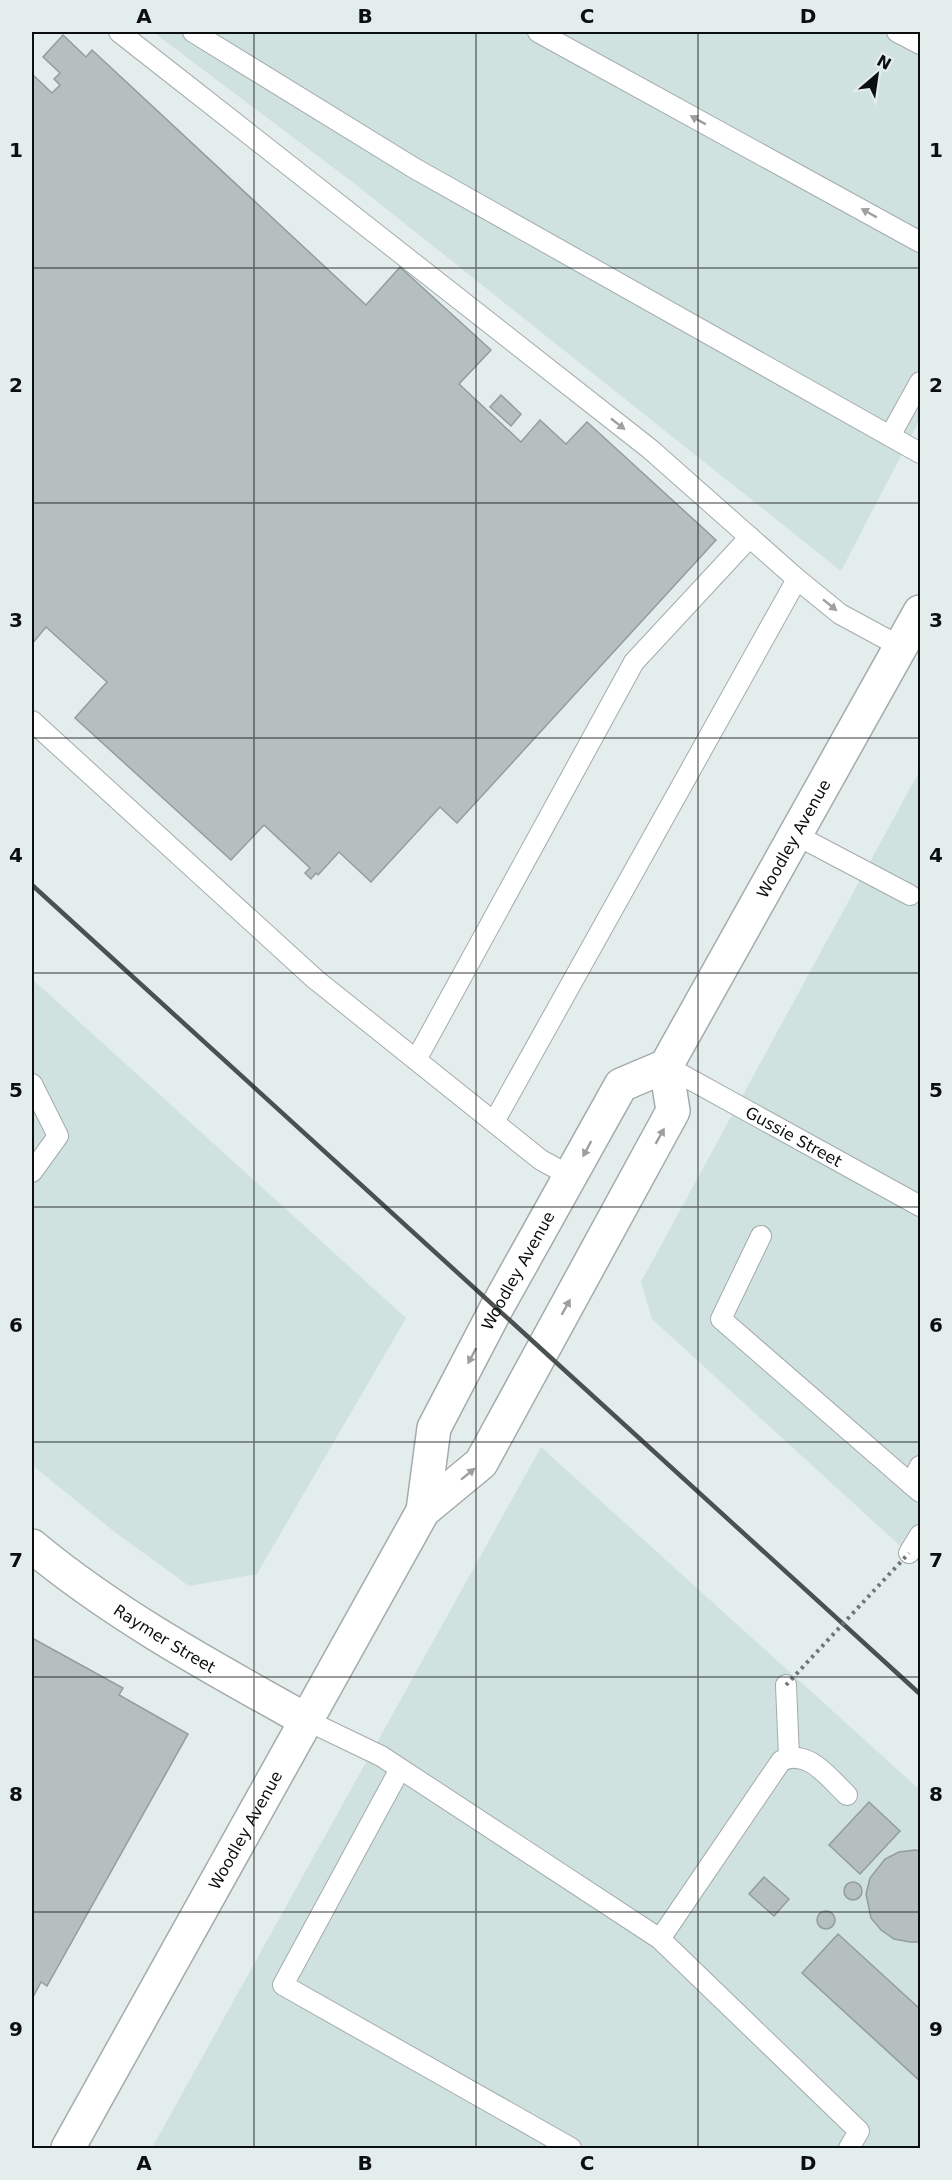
<svg xmlns="http://www.w3.org/2000/svg" width="952" height="2180" font-family="'DejaVu Sans',sans-serif">
<rect width="100%" height="100%" fill="#e3edeb"/>
<g fill="#cfe2df">
<polygon points="153,32 920,32 920,419 841,571 359,187"/>
<polygon points="920,770 920,1564 652,1319 641,1282"/>
<polygon points="32,979 406,1318 257,1574 189,1586 116,1533 32,1465"/>
<polygon points="541,1447 920,1790 920,2148 152,2148"/>
</g>
<g fill="#b6bfc0" stroke="#939c9e" stroke-width="1.5">
<polygon points="63,35 86,57 92,50 366,305 400,267 491,350 459,384 521,442 540,420 566,444 587,422 716,540 457,823 440,807 371,882 339,852 318,875 316,873 311,879 305,873 310,868 264,825 231,860 75,718 107,682 46,627 32,644 32,74 52,93 60,85 54,79 60,73 43,57"/>
<polygon points="501,395 521,414 511,426 490,407"/>
<polygon points="32,1638 123,1688 119,1695 188,1734 47,1986 41,1982 32,1999"/>
<polygon points="869,1802 900,1831 860,1874 829,1845"/>
<polygon points="915,1850 920,1851 920,1942 910,1942 894,1939 881,1930 871,1918 866,1894 870,1878 885,1859 899,1852"/>
<polygon points="764,1877 789,1899 774,1916 749,1894"/>
<circle cx="853" cy="1891" r="9"/>
<circle cx="826" cy="1920" r="9"/>
<polygon points="838,1934 920,2009 920,2081 802,1973"/>
</g>
<g fill="none" stroke-linecap="round" stroke-linejoin="round">
<defs>
<g id="lane">
<polyline points="119,32 650,449 797,579 840,614 901,647"/>
<polyline points="193,32 414,168 920,453"/>
<polyline points="538,32 920,242"/>
<polyline points="897,32 920,44"/>
<polyline points="890,436 920,382"/>
<polyline points="32,721 315,979 541,1160 572,1177"/>
<polyline points="796,835 910,895"/>
<polyline points="416,1060 634,662 750,537"/>
<path id="s1" d="M666,1066L920,1206"/>
<polyline points="32,1084 58,1136 32,1172"/>
<polyline points="494,1122 797,579"/>
<polyline points="761,1236 721,1319 920,1492"/>
<polyline points="911,1484 920,1466"/>
<polyline points="909,1553 920,1535"/>
<polyline points="786,1685 789,1757"/>
<polyline points="306,1720 381,1756 660,1939 859,2131 849,2148"/>
<polyline points="400,1769 283,1985 571,2148"/>
<path d="M660,1939L781,1761C808,1748 828,1777 847,1795"/>
</g>
<g id="street">
<path id="s2" d="M32,1546C115,1615 211,1667 306,1720"/>
</g>
<g id="primary">
<path id="s3" d="M423,1511L434,1428L496,1309L621,1085L666,1066L920,612"/>
<path id="s4" d="M68,2148L423,1511L481,1463L673,1111L666,1066"/>
</g>
</defs>
<use href="#lane" stroke="#a3acab" stroke-width="22"/>
<use href="#street" stroke="#a3acab" stroke-width="36"/>
<use href="#primary" stroke="#a3acab" stroke-width="36"/>
<use href="#lane" stroke="#fff" stroke-width="20"/>
<use href="#street" stroke="#fff" stroke-width="33"/>
<use href="#primary" stroke="#fff" stroke-width="33"/>
<polyline stroke="#4b5050" stroke-width="4.5" points="32,885 920,1694"/>
<polyline stroke="#6f7675" stroke-width="4" stroke-dasharray="3 4.5" stroke-linecap="butt" points="786,1685 909,1553"/>
</g>
<defs><path id="oneway-solid" d="M-6-.8H1V-3.2L6.5 0L1 3.2V.8H-6Z" transform="scale(1.5)"/></defs>
<g fill="#9e9f9f">
<use href="#oneway-solid" transform="translate(698 120) rotate(-151)"/>
<use href="#oneway-solid" transform="translate(869 213) rotate(-151)"/>
<use href="#oneway-solid" transform="translate(618 424) rotate(38)"/>
<use href="#oneway-solid" transform="translate(830 605) rotate(39)"/>
<use href="#oneway-solid" transform="translate(660 1136) rotate(-61)"/>
<use href="#oneway-solid" transform="translate(587 1149) rotate(118)"/>
<use href="#oneway-solid" transform="translate(566 1307) rotate(-61)"/>
<use href="#oneway-solid" transform="translate(472 1356) rotate(118)"/>
<use href="#oneway-solid" transform="translate(468 1474) rotate(-39)"/>
</g>
<path fill="none" stroke="#0c0f0f" stroke-width="1.5" stroke-opacity="0.55" d="M254,32V2148M476,32V2148M698,32V2148M32,268H920M32,503H920M32,738H920M32,973H920M32,1207H920M32,1442H920M32,1677H920M32,1912H920"/>
<g text-anchor="middle" stroke-width="4.5" stroke-linejoin="round" paint-order="stroke">
<g font-size="16" fill="#0c0f0f" stroke="#e3edeb">
<text dy="6" stroke="none"><textPath href="#s3" startOffset="784">Woodley Avenue</textPath></text>
<text dy="6" stroke="none"><textPath href="#s1" startOffset="146">Gussie Street</textPath></text>
<text dy="6" stroke="none"><textPath href="#s3" startOffset="262">Woodley Avenue</textPath></text>
<text dy="6" stroke="none"><textPath href="#s2" startOffset="162">Raymer Street</textPath></text>
<text dy="6" stroke="none"><textPath href="#s4" startOffset="364">Woodley Avenue</textPath></text>
</g>
</g>
<rect width="952" height="2180" fill="none" stroke="#e3edeb" stroke-width="66"/>
<g transform="translate(877 75) rotate(29)" stroke="#e3edeb" stroke-width="4.5" paint-order="stroke">
<path d="M0-4.5L10 22L0 15L-10 22Z" fill="#0c0f0f"/>
<text y="-9" font-size="16" font-weight="bold" text-anchor="middle" fill="#0c0f0f">N</text>
</g>
<rect x="33" y="33" width="886" height="2114" fill="none" stroke="#0c0f0f" stroke-width="2"/>
<g font-size="20" text-anchor="middle" font-weight="bold" fill="#0c0f0f">
<text x="144" y="23">A</text>
<text x="365" y="23">B</text>
<text x="587" y="23">C</text>
<text x="808" y="23">D</text>
<text x="16" y="157">1</text>
<text x="936" y="157">1</text>
<text x="16" y="392">2</text>
<text x="936" y="392">2</text>
<text x="16" y="627">3</text>
<text x="936" y="627">3</text>
<text x="16" y="862">4</text>
<text x="936" y="862">4</text>
<text x="16" y="1097">5</text>
<text x="936" y="1097">5</text>
<text x="16" y="1332">6</text>
<text x="936" y="1332">6</text>
<text x="16" y="1567">7</text>
<text x="936" y="1567">7</text>
<text x="16" y="1801">8</text>
<text x="936" y="1801">8</text>
<text x="16" y="2036">9</text>
<text x="936" y="2036">9</text>
<text x="144" y="2170">A</text>
<text x="365" y="2170">B</text>
<text x="587" y="2170">C</text>
<text x="808" y="2170">D</text>
</g>
</svg>
